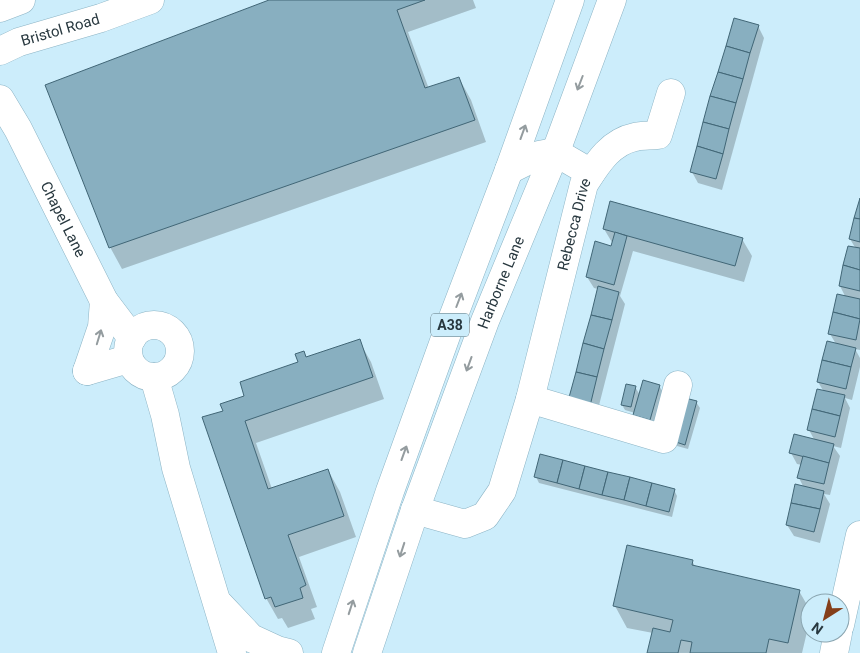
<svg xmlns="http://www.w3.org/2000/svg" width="860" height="653" font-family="Roboto,sans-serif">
<rect width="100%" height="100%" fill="#ccedfb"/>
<g fill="#0003">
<polygon points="272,0 473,0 476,8 408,32 429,89 459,78 471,100 486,142 122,269 110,247"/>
<polygon points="758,26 764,38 722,190 698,183 692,172"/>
<polygon points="860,201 860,350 855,349 860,358 860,367 852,400 845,398 850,408 841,448 833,446 840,456 830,495 824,494 830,504 820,543 794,536 787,525 804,488 799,478 802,465 797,464 791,453 815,441 809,430 824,392 818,382 836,344 830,334 846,298 840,286 856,249 850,239"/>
<polygon points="604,229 742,239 752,256 744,282 633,251 620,296 625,304 596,417 577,412 598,289 594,288 587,277 613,244"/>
<polygon points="359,341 371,362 384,399 256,443 272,489 328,470 340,492 356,537 299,557 317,607 311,609 315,619 288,628 282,618 278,619 266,598 224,411 306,358"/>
<polygon points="659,386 663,392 653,425 638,420 634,415 635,413 625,410 622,405 635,387 640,395"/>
<polygon points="696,402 700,408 688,449 677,446 674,441"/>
<polygon points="536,477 674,490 677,496 672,517 539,483"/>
<polygon points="692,561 696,568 799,591 810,610 810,619 802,653 648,653 653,633 627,628 615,606"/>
</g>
<g fill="#88afc0" stroke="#416676">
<polygon points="269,0 425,0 397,10 425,88 459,77 475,120 109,248 45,85"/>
<polygon points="734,18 759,25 750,53 726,46"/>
<polygon points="726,46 750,53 743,79 718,72"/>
<polygon points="718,72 743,79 736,103 710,96"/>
<polygon points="710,96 736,103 729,129 703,122"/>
<polygon points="703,122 729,129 723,154 697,146"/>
<polygon points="697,146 723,154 716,179 690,172"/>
<polygon points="860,198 860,219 854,218"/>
<polygon points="610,201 743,238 735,266 603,229"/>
<polygon points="854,218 860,219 860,242 849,239"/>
<polygon points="615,232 627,236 614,285 586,277 595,241 611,246"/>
<polygon points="848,246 860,248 860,270 843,265"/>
<polygon points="843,265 860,270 860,291 839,286"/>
<polygon points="598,286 619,292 612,320 591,315"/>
<polygon points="837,294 860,299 860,319 833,312"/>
<polygon points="833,312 860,319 856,340 828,334"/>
<polygon points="591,315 612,320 604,349 583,343"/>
<polygon points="360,339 373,377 245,421 268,489 328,469 344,516 288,535 306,585 300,588 303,598 275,607 271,597 265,599 202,417 223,411 220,404 244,396 240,382 298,362 295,354 304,351 306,357"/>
<polygon points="827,341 856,348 851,367 822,360"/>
<polygon points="583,343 604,349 597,377 576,372"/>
<polygon points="822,360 851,367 846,389 817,382"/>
<polygon points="576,372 597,377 590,406 568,401"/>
<polygon points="643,380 660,385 650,420 633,415"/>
<polygon points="626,384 636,386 631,407 621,405"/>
<polygon points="817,389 845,395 840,416 812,409"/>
<polygon points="685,398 697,401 685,445 673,441"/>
<polygon points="812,409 840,416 835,437 807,430"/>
<polygon points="794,434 834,444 829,463 789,453"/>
<polygon points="540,454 563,460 557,483 534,477"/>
<polygon points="803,456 829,463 824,484 797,478"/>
<polygon points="563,460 585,466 579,489 557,483"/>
<polygon points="585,466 608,472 602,495 579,489"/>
<polygon points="608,472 630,477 624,500 602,495"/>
<polygon points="630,477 652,483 646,506 624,500"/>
<polygon points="652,483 675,489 669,512 646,506"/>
<polygon points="795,484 824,491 820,509 791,503"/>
<polygon points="791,503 820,509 814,532 786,525"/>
<polygon points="627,545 693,560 692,565 800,590 788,643 769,639 766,653 690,653 692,642 681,640 678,653 647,653 653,628 670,632 673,620 613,606"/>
</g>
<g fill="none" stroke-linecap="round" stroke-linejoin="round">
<defs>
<g id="minor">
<polyline points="509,170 539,155 555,152 591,173"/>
<polyline points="87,371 102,327 104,301"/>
<polyline points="87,371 128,359"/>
<polyline points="530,399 664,439 678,385"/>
<path id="s1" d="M415,510L465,524L485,516L502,491L530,399L584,184C597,164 610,142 635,137C642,135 651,136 658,135L671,93"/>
<polyline points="840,625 860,535"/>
<polyline points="834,653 838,633"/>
</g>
<g id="major">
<polyline points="0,8 21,0"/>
<path id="s2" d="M0,51L19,42L101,18L150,0"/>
<path id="s3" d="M0,99L18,129L104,301L132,338"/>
<circle cx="154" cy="351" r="26"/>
<polyline points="154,377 165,415 176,468 232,653"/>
<polyline points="220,605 251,638 277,650 289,653"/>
</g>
<g id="highway">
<polyline points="336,653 390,491 447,333 509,170 570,0"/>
<path id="s4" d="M367,653L415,510L485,321L559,143L612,0"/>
</g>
</defs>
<use href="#minor" stroke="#8cb4c5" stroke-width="29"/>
<use href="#major" stroke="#8cb4c5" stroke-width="29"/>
<use href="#highway" stroke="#8cb4c5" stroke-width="29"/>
<use href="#minor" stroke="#fff" stroke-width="28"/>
<use href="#major" stroke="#fff" stroke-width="28"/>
<use href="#highway" stroke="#fff" stroke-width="28"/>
</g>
<defs><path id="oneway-shaft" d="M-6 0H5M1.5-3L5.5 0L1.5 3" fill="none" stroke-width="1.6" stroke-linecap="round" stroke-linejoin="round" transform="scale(1.25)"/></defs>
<g stroke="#949c9f">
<use href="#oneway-shaft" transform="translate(580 83) rotate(111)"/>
<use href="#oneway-shaft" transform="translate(523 132) rotate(-70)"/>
<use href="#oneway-shaft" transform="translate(459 300) rotate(-69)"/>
<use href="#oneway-shaft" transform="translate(99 337) rotate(-73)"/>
<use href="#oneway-shaft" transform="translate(469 364) rotate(110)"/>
<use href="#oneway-shaft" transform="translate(404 453) rotate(-70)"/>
<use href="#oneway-shaft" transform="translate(402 550) rotate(108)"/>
<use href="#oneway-shaft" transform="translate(351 607) rotate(-72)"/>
</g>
<g text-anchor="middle" stroke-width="4" stroke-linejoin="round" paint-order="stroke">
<rect fill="#ccedfb" stroke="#596e77" stroke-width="1" x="431" y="313.5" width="38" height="23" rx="4"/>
<g font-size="14" font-weight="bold" fill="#28383f">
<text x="450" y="330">A38</text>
</g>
<g font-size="15" fill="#28383f" stroke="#ccedfb">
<text dy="5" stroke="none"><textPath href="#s2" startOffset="64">Bristol Road</textPath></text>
<text dy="5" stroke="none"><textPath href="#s3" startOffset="136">Chapel Lane</textPath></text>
<text dy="5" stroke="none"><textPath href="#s1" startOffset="380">Rebecca Drive</textPath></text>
<text dy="5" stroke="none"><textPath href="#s4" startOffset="394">Harborne Lane</textPath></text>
</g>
</g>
<g transform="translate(825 618) rotate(216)"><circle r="24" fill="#ccedfb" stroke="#8aa5b0"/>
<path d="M0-4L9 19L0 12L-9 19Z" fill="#853f1a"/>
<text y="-8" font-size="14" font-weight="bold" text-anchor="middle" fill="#28383f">N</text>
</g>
</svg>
